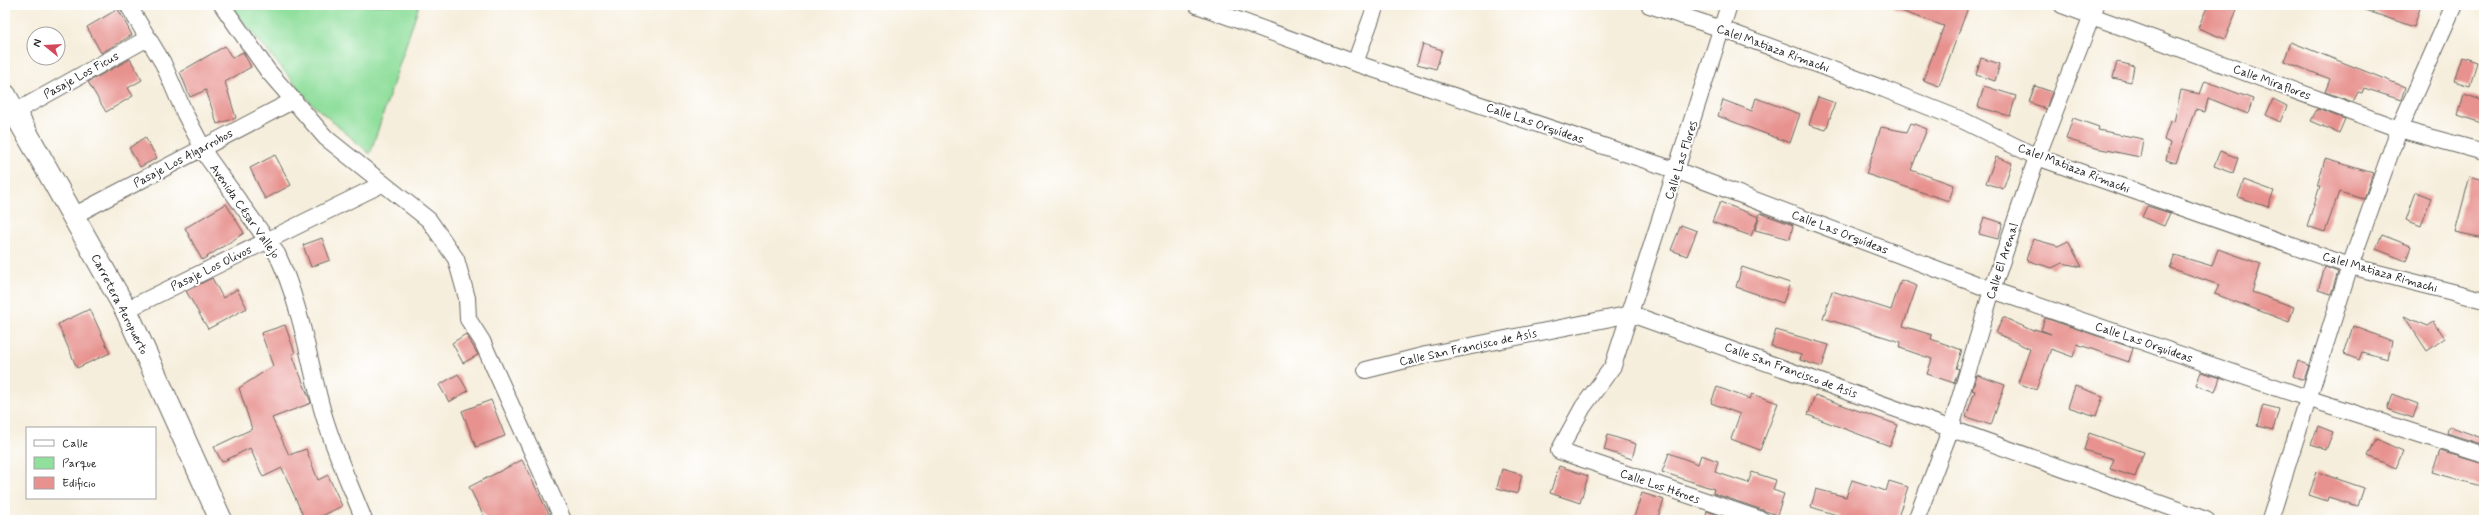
<svg xmlns="http://www.w3.org/2000/svg" width="2489" height="525" font-family="Mynerve,sans-serif">
<rect width="100%" height="100%" fill="#fff"/>
<filter id="ink" filterUnits="userSpaceOnUse"><feTurbulence type="fractalNoise" baseFrequency=".025" numOctaves="2"/><feDisplacementMap in="SourceGraphic" scale="8" xChannelSelector="R" yChannelSelector="G"/><feConvolveMatrix kernelMatrix="1 2 1 2 8 2 1 2 1" color-interpolation-filters="sRGB"/></filter>
<filter id="wash" filterUnits="userSpaceOnUse"><feTurbulence type="fractalNoise" baseFrequency=".012" numOctaves="4" result="noise"/><feDisplacementMap in="SourceGraphic" scale="16" xChannelSelector="R" yChannelSelector="G"/><feGaussianBlur stdDeviation="0.9" result="paint"/><feColorMatrix in="noise" values="0 0 0 0 0 0 0 0 0 0 0 0 0 0 0 0 0 1.4 0 .05"/><feComposite in="paint" operator="in"/></filter>
<g filter="url(#wash)">
<rect width="100%" height="100%" fill="#f6eedc"/>
<polygon fill="#91df9d" stroke="#567e5c" points="229,5 419,5 370,154 311,103"/>
<g id="blocks">
<g fill="#e7928e">
<polygon points="1892,5 1969,5 1939,86 1923,80 1944,26 1892,8"/>
<polygon points="2208,5 2239,5 2225,39 2198,28"/>
<polygon points="2360,5 2421,5 2414,27 2359,8"/>
<polygon points="118,9 132,35 101,53 87,27"/>
<polygon points="2291,42 2405,87 2401,100 2364,88 2362,93 2358,92 2353,102 2325,92 2330,79 2284,61"/>
<polygon points="1423,44 1442,50 1436,69 1417,64"/>
<polygon points="225,46 232,58 243,52 251,67 225,82 236,118 217,124 206,90 190,97 180,72"/>
<polygon points="2462,57 2477,62 2470,86 2454,81"/>
<polygon points="1981,58 2000,64 1995,81 1976,75"/>
<polygon points="130,59 142,80 128,88 133,96 106,112 88,82"/>
<polygon points="2117,62 2134,66 2131,82 2113,78"/>
<polygon points="2205,81 2253,99 2248,114 2208,98 2205,112 2195,110 2176,163 2166,160 2170,143 2164,140 2170,121 2174,122 2181,90 2200,94"/>
<polygon points="1984,86 2016,96 2010,116 1978,107"/>
<polygon points="2035,86 2052,92 2046,109 2029,102"/>
<polygon points="2464,94 2484,101 2484,124 2458,115"/>
<polygon points="1818,97 1835,103 1826,130 1809,125"/>
<polygon points="1756,98 1800,114 1790,143 1718,116 1723,100 1752,111"/>
<polygon points="2273,99 2287,106 2280,122 2266,115"/>
<polygon points="2317,109 2345,119 2339,133 2311,121"/>
<polygon points="2073,118 2099,127 2098,130 2143,139 2140,157 2096,148 2066,139"/>
<polygon points="1911,123 1927,129 1911,170 1954,185 1949,201 1866,174 1881,127 1907,132"/>
<polygon points="145,137 157,158 140,167 129,148"/>
<polygon points="2220,151 2238,158 2233,173 2214,166"/>
<polygon points="275,155 291,185 265,199 250,168"/>
<polygon points="1996,157 2012,163 2003,189 1986,183"/>
<polygon points="2325,159 2373,173 2364,199 2339,192 2325,232 2307,226 2320,186 2317,186"/>
<polygon points="2470,176 2484,180 2484,238 2455,232"/>
<polygon points="2244,180 2274,191 2268,207 2238,197"/>
<polygon points="2416,192 2431,198 2421,226 2406,220"/>
<polygon points="1720,202 1759,217 1751,236 1712,222"/>
<polygon points="226,204 244,233 202,260 185,228"/>
<polygon points="2147,206 2170,213 2164,226 2142,217"/>
<polygon points="1760,213 1793,225 1790,239 1755,230"/>
<polygon points="1984,217 2003,223 1998,239 1979,234"/>
<polygon points="1681,225 1697,231 1687,256 1671,250"/>
<polygon points="2382,235 2411,246 2406,261 2376,249"/>
<polygon points="322,238 330,260 311,267 303,245"/>
<polygon points="2033,239 2058,246 2068,241 2082,267 2062,263 2052,268 2026,260"/>
<polygon points="2218,249 2261,264 2252,292 2294,307 2289,322 2215,294 2219,285 2170,268 2175,255 2212,266"/>
<polygon points="1742,267 1790,283 1783,303 1736,287"/>
<polygon points="2325,267 2338,272 2331,294 2318,290"/>
<polygon points="212,278 223,298 237,289 247,308 208,329 186,291"/>
<polygon points="1901,280 1917,286 1903,326 1932,335 1931,339 1962,350 1956,368 1959,369 1954,383 1927,374 1932,359 1900,348 1901,342 1823,318 1832,291 1891,310"/>
<polygon points="90,309 110,353 77,368 58,324"/>
<polygon points="2404,316 2428,326 2434,322 2445,338 2427,351"/>
<polygon points="2003,317 2033,331 2034,329 2051,334 2041,330 2045,318 2133,348 2129,362 2077,344 2073,357 2051,349 2036,390 2018,383 2030,349 1996,333"/>
<polygon points="285,325 295,353 292,354 311,403 272,418 289,455 306,449 318,480 328,475 342,506 314,520 305,520 282,468 263,477 250,448 222,462 214,447 252,429 239,388 273,366 261,333"/>
<polygon points="2353,326 2392,341 2388,359 2362,352 2359,360 2344,354"/>
<polygon points="1776,330 1829,345 1822,367 1800,360 1801,355 1771,346"/>
<polygon points="466,334 478,355 463,363 452,343"/>
<polygon points="2298,361 2309,365 2304,380 2293,376"/>
<polygon points="2201,372 2220,378 2215,392 2196,385"/>
<polygon points="458,374 468,391 449,402 439,385"/>
<polygon points="1977,375 2005,385 1991,425 1966,417 1975,391 1972,390"/>
<polygon points="2075,386 2103,396 2096,416 2068,407"/>
<polygon points="1717,387 1750,399 1752,394 1778,403 1760,450 1731,439 1740,414 1711,403"/>
<polygon points="2392,394 2418,404 2413,418 2387,409"/>
<polygon points="1815,395 1898,425 1890,446 1808,415"/>
<polygon points="491,400 505,436 476,447 462,411"/>
<polygon points="2263,405 2279,409 2273,430 2257,426"/>
<polygon points="2318,426 2333,432 2326,450 2311,445"/>
<polygon points="2449,426 2484,439 2484,445 2447,433"/>
<polygon points="2089,433 2144,452 2135,477 2110,469 2114,459 2084,450"/>
<polygon points="1608,435 1636,444 1632,459 1604,450"/>
<polygon points="2376,439 2403,451 2396,468 2368,456"/>
<polygon points="2440,451 2484,464 2484,487 2432,472"/>
<polygon points="1669,453 1698,464 1701,455 1718,461 1715,472 1748,483 1752,472 1776,480 1773,490 1784,494 1777,515 1713,493 1714,489 1662,472"/>
<polygon points="522,460 552,520 486,520 469,487"/>
<polygon points="1559,466 1588,476 1580,503 1550,493"/>
<polygon points="1502,469 1522,475 1517,494 1497,488"/>
<polygon points="2317,472 2364,488 2358,506 2328,497 2327,501 2309,495"/>
<polygon points="1852,480 1886,491 1889,481 1908,487 1897,520 1839,520 1840,516 1811,507 1816,489 1846,497"/>
<polygon points="1642,493 1664,500 1657,520 1633,520"/>
<polygon points="1707,511 1725,517 1724,520 1705,520"/>
</g>
</g>
</g>
<g filter="url(#ink)">
<use href="#blocks" fill-opacity="0" stroke="#68665f" stroke-width="1"/>
<g fill="none" stroke-linecap="round" stroke-linejoin="round">
<defs>
<g id="minor">
<path d="M128,5L163,63L185,114L208,158L277,254C300,302 308,357 322,409C332,446 350,484 364,520"/>
<polyline points="222,5 268,71 326,138 429,220 456,259 467,298 468,319 482,341 563,520"/>
<polyline points="1197,5 1355,63 1678,171 1992,290 2310,399 2484,455"/>
<polyline points="1649,5 1722,29 1884,89 1962,120 2037,157 2350,266 2484,300"/>
<polyline points="1729,5 1613,366 1583,407 1559,451 1762,520"/>
<polyline points="2062,5 2399,129 2484,152"/>
<polyline points="1355,63 1376,5"/>
<polyline points="15,112 148,38"/>
<polyline points="73,216 294,100"/>
<polyline points="126,310 382,184"/>
<polyline points="1366,370 1426,355 1631,314 2206,520"/>
<polyline points="1916,520 1951,428 1992,290 2037,157 2096,5"/>
<polyline points="2270,520 2350,266 2399,129 2454,5"/>
</g>
<polyline id="secondary" points="5,95 126,310 221,520"/>
</defs>
<use href="#minor" stroke="#68665f" stroke-width="18"/>
<use href="#secondary" stroke="#68665f" stroke-width="24"/>
<use href="#minor" stroke="#fff" stroke-width="16"/>
<use href="#secondary" stroke="#fff" stroke-width="22"/>
</g>
</g>
<g text-anchor="middle" stroke-width="4" stroke-linejoin="round" paint-order="stroke">
<g font-size="12" fill="#1c1c1c" stroke="#fff">
<text transform="translate(1773 48) rotate(20)" y="4">Calel Matiaza Rimachi</text>
<text transform="translate(81 75) rotate(-29)" y="4">Pasaje Los Ficus</text>
<text transform="translate(2272 82) rotate(20)" y="4">Calle Miraflores</text>
<text transform="translate(1535 123) rotate(19)" y="4">Calle Las Orquídeas</text>
<text transform="translate(183 158) rotate(-28)" y="4">Pasaje Los Algarrobos</text>
<text transform="translate(1681 160) rotate(-72)" y="4">Calle Las Flores</text>
<text transform="translate(2074 168) rotate(21)" y="4">Calel Matiaza Rimachi</text>
<text transform="translate(245 211) rotate(55)" y="4">Avenida César Vallejo</text>
<text transform="translate(1840 232) rotate(21)" y="4">Calle Las Orquídeas</text>
<text transform="translate(2002 261) rotate(-72)" y="4">Calle El Arenal</text>
<text transform="translate(211 268) rotate(-26)" y="4">Pasaje Los Olivos</text>
<text transform="translate(2380 272) rotate(16)" y="4">Calel Matiaza Rimachi</text>
<text transform="translate(120 304) rotate(63)" y="4">Carretera Aeropuerto</text>
<text transform="translate(2144 342) rotate(19)" y="4">Calle Las Orquídeas</text>
<text transform="translate(1468 347) rotate(-12)" y="4">Calle San Francisco de Asís</text>
<text transform="translate(1791 370) rotate(20)" y="4">Calle San Francisco de Asís</text>
<text transform="translate(1660 486) rotate(19)" y="4">Calle Los Héroes</text>
</g>
</g>
<rect width="2489" height="525" fill="none" stroke="#fff" stroke-width="20"/>
<rect x="26" y="427" width="130" height="72" fill="#ffffff" stroke="#a4a4a4"/>
<rect x="34" y="440" width="20" height="6" fill="#ffffff" stroke="#a4a4a4"/>
<text x="62" y="447" font-size="12" fill="#1c1c1c">Calle</text>
<rect x="34" y="457" width="20" height="12" fill="#91df9d" stroke="#a4a4a4"/>
<text x="62" y="467" font-size="12" fill="#1c1c1c">Parque</text>
<rect x="34" y="477" width="20" height="12" fill="#e7928e" stroke="#a4a4a4"/>
<text x="62" y="487" font-size="12" fill="#1c1c1c">Edificio</text>
<g transform="translate(46 46) rotate(288)"><circle r="19" fill="#ffffff" stroke="#a4a4a4"/>
<path d="M0-3L7 15L0 10L-7 15Z" fill="#d1495b"/>
<text y="-6" font-size="11" font-weight="bold" text-anchor="middle" fill="#1c1c1c">N</text>
</g>
</svg>
